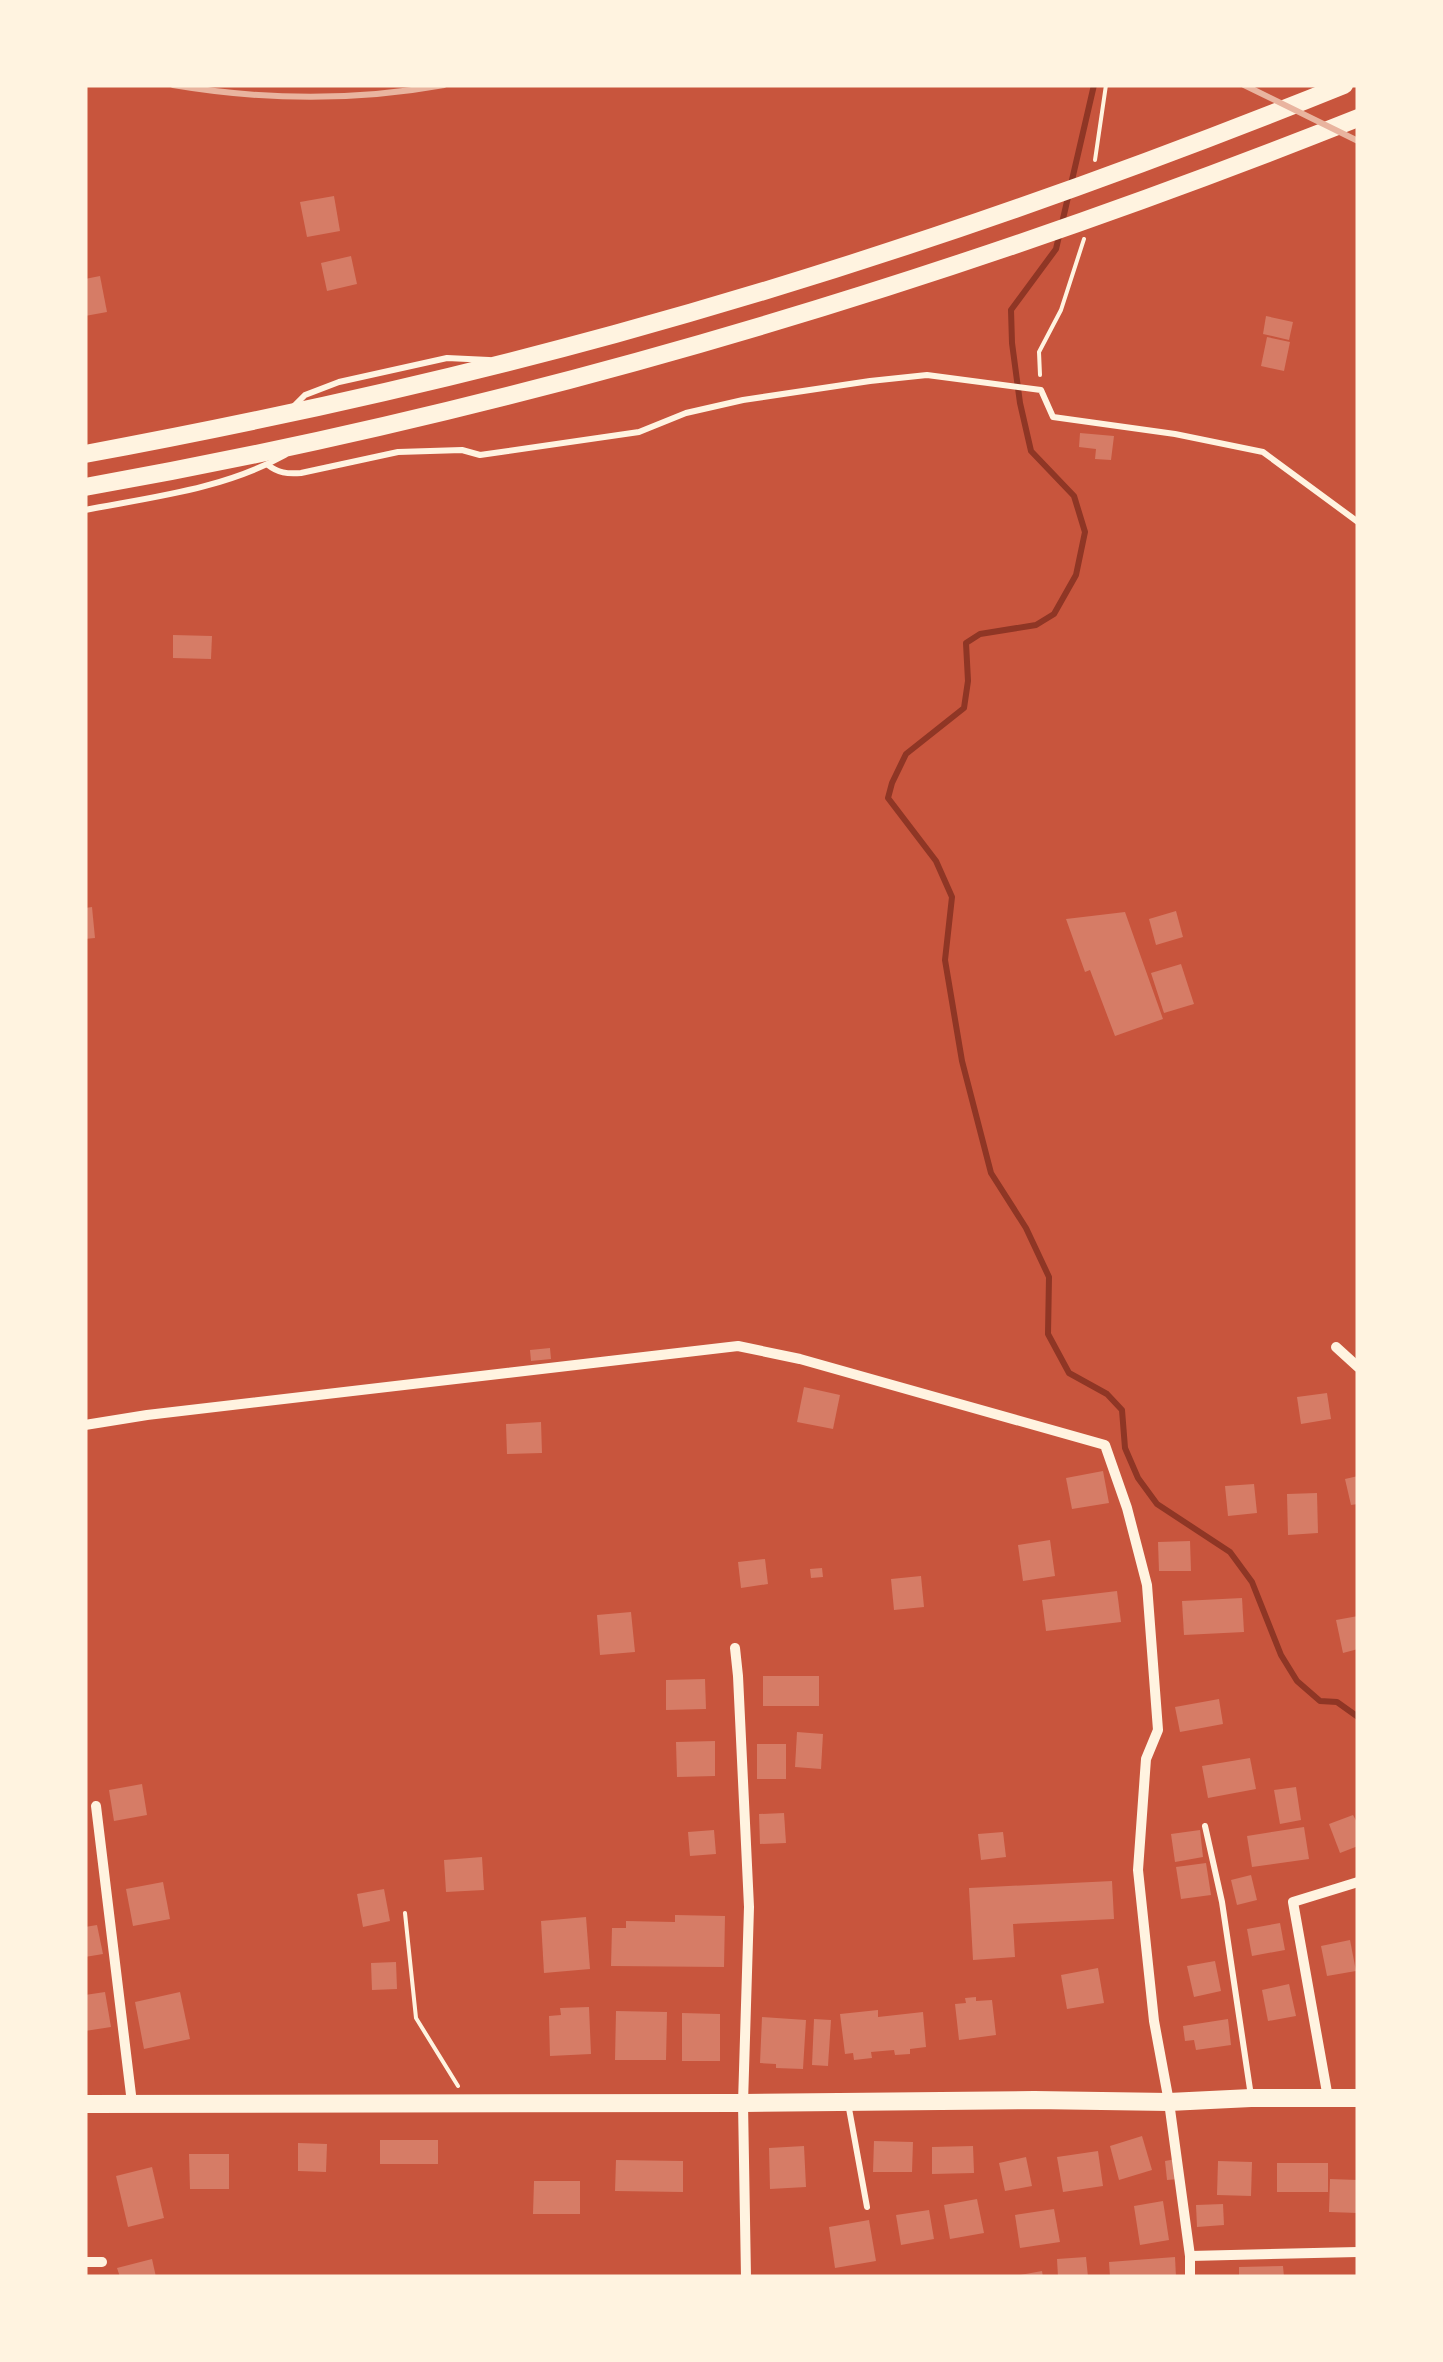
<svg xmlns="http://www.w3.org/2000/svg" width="1443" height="2362" font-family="'Archivo Narrow',sans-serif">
<rect width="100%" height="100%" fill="#c8553d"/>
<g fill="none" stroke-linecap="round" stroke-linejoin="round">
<polyline stroke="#8f3625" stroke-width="6" points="1094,85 1056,249 1011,310 1012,343 1020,403 1031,451 1074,496 1085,532 1076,575 1054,614 1036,625 980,634 966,643 968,681 964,708 906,754 892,783 888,798 936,861 952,897 945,960 962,1061 991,1173 1026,1228 1049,1277 1048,1334 1069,1373 1107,1394 1122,1410 1125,1448 1138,1478 1157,1504 1230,1552 1252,1582 1281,1655 1297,1681 1320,1701 1337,1702 1358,1717"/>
</g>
<g fill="#d67c66">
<polygon points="334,196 340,231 307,237 300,202"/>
<polygon points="351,256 357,284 327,291 321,263"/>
<polygon points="100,276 107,312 85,316 85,279"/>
<polygon points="1266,316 1293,322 1289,340 1263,334"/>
<polygon points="1267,337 1290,342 1284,371 1261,366"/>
<polygon points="1080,433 1114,436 1111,460 1095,459 1096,449 1079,447"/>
<polygon points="173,635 212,636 211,659 173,658"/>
<polygon points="92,907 95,938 85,939 85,908"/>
<polygon points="1176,911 1183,937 1156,945 1149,919"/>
<polygon points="1125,912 1163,1019 1115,1036 1090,970 1085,972 1066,919"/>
<polygon points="1181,964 1194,1004 1164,1013 1151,973"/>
<polygon points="550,1348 551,1359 531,1361 530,1350"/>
<polygon points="804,1387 840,1395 833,1429 797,1422"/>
<polygon points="1327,1393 1331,1419 1301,1424 1297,1397"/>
<polygon points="541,1422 542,1453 507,1454 506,1424"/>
<polygon points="1103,1471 1109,1503 1072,1509 1066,1478"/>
<polygon points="1358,1476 1358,1504 1351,1505 1345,1479"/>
<polygon points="1254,1484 1257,1513 1228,1516 1225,1486"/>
<polygon points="1317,1493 1318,1533 1288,1535 1287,1494"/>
<polygon points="1050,1540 1055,1576 1023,1581 1018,1545"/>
<polygon points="1190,1541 1191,1571 1159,1571 1158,1542"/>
<polygon points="765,1559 768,1584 741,1588 738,1562"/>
<polygon points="822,1568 823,1577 811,1578 810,1569"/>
<polygon points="921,1576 924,1607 894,1610 891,1579"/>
<polygon points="1117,1591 1121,1622 1046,1631 1042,1600"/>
<polygon points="1242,1598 1244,1632 1184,1635 1182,1601"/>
<polygon points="631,1612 635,1652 600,1655 597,1615"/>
<polygon points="1358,1616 1358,1649 1343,1653 1336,1620"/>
<rect x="763" y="1676" width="56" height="30"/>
<polygon points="705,1679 706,1709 666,1710 666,1680"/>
<polygon points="1219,1699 1223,1724 1180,1732 1175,1707"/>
<polygon points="797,1732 823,1734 821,1769 795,1767"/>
<polygon points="715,1741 715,1776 677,1777 676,1742"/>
<rect x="757" y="1744" width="29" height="35"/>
<polygon points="1250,1758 1256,1789 1208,1798 1202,1766"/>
<polygon points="142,1784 147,1815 114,1821 109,1790"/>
<polygon points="1296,1787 1301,1820 1280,1824 1274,1790"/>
<polygon points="784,1813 786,1843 760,1844 759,1814"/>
<polygon points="1353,1815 1358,1824 1358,1846 1340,1853 1329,1824"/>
<polygon points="1304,1827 1309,1859 1252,1867 1247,1836"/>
<polygon points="714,1830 716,1854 690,1856 688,1832"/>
<polygon points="1200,1830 1203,1857 1175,1862 1171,1834"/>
<polygon points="1003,1832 1006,1857 981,1860 978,1834"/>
<polygon points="482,1857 484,1890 446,1892 444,1860"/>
<polygon points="1206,1863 1211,1895 1181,1899 1176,1867"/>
<polygon points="1251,1875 1257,1900 1237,1905 1231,1880"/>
<polygon points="1112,1881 1114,1919 1013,1924 1015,1957 973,1960 969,1888"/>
<polygon points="163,1882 170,1919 133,1926 126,1889"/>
<polygon points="384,1889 390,1921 363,1927 357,1894"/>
<polygon points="675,1915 725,1916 724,1967 611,1966 612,1928 626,1928 626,1921 675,1922"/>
<polygon points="586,1917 590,1969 544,1973 541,1921"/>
<polygon points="1280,1923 1285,1950 1252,1956 1247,1929"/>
<polygon points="97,1925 103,1954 85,1957 85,1927"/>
<polygon points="1350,1940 1356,1971 1327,1976 1321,1946"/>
<polygon points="1215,1961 1221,1991 1194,1997 1187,1966"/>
<polygon points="396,1962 397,1989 372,1990 371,1963"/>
<polygon points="1098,1968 1104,2003 1067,2009 1061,1975"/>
<polygon points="1289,1984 1296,2016 1268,2021 1262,1990"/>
<polygon points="105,1992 111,2027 85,2031 85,1995"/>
<polygon points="180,1992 190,2039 144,2049 135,2002"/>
<polygon points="976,1997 976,2001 992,2000 996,2035 959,2040 955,2004 966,2003 965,1998"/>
<polygon points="589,2007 591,2054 550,2056 549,2016 561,2015 560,2008"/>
<polygon points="878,2010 878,2017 923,2012 926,2047 910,2049 910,2054 895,2055 894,2050 871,2052 872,2058 854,2060 853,2053 845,2054 840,2014"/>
<polygon points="616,2011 667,2012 666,2060 615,2060"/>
<polygon points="682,2013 720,2014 720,2061 682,2061"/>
<polygon points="762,2017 806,2020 803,2069 776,2068 776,2064 760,2063"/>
<polygon points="814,2019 831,2020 828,2066 812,2065"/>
<polygon points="1228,2019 1231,2045 1196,2050 1194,2040 1185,2041 1183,2026"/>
<polygon points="1142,2136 1152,2170 1119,2180 1110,2146"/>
<rect x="380" y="2140" width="58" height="24"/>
<polygon points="874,2141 913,2142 912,2172 873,2172"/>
<polygon points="298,2143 327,2144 326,2172 298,2171"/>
<polygon points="804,2146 806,2187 770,2189 769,2148"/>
<polygon points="973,2146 974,2173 932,2174 932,2147"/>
<polygon points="1098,2151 1103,2186 1063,2192 1057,2157"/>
<polygon points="189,2154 229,2154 229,2189 190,2189"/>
<polygon points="1026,2157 1032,2186 1005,2191 999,2163"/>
<polygon points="1176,2159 1179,2179 1167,2180 1165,2161"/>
<polygon points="616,2160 683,2161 683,2192 615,2191"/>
<polygon points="1218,2161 1252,2162 1251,2196 1217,2195"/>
<rect x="1277" y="2163" width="51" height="29"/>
<polygon points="152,2167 164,2218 128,2227 116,2176"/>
<polygon points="1330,2179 1358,2180 1358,2213 1329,2212"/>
<polygon points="534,2181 580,2181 580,2214 533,2214"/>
<polygon points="977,2199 984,2233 950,2239 944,2205"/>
<polygon points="1163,2201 1169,2240 1140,2245 1134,2206"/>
<polygon points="1223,2204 1224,2225 1197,2227 1196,2205"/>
<polygon points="1054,2209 1060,2242 1020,2248 1015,2215"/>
<polygon points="929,2210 934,2239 901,2245 896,2215"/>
<polygon points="869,2220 876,2261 835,2268 829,2227"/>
<polygon points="1086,2257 1088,2277 1058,2277 1057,2259"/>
<polygon points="1175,2257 1176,2277 1110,2277 1109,2262"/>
<polygon points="152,2259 156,2277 120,2277 117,2268"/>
<polygon points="1283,2266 1284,2277 1239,2277 1239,2267"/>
<polygon points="1042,2271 1043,2277 1020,2277 1020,2275"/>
</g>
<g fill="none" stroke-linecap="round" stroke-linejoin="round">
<g stroke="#fff3e0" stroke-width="4">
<polyline points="1095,160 1106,85"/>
<polyline points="1040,375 1039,352 1061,310 1084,239"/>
<polyline points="405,1913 416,2018 458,2086"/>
</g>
<g stroke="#fff3e0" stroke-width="6">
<polyline points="292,408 305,395 339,382 447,358 489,360"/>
<path d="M268,465C278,473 287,474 301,473L398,452L462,450L480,455L639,432L686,413L743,400L870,381L927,375L1041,390L1053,417L1175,434L1263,452L1358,522"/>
<path d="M85,510C153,497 224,489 285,455"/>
<polyline points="1205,1826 1222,1902 1251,2096"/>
<polyline points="848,2103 867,2207"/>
</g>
<g stroke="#fff3e0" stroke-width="10">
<polyline points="1336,1347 1358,1367"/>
<polyline points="85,1425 147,1415 738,1346 800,1359 1105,1445 1127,1508 1147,1585 1158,1730 1146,1759 1138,1870 1154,2021 1169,2102 1190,2256 1190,2277"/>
<polyline points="735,1648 738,1676 749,1907 743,2103 746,2277"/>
<polyline points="96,1806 132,2103"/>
<polyline points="1328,2098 1293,1902 1358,1882"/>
<polyline points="1190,2256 1358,2252"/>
<polyline points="85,2262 102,2262"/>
</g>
<polyline stroke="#fff3e0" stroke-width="18" points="85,2104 743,2103 1034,2100 1169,2102 1251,2098 1358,2098"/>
<g stroke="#fff3e0" stroke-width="18">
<path d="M85,454C263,421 440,382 615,334C863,266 1106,181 1344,85"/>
<path d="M85,487C520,410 948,281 1358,118"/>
</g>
<g stroke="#e9b49f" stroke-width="6">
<path d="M173,85C262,100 355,101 444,85"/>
<polyline points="1244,85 1358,141"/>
</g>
</g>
<rect width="1443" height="2362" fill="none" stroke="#fff3e0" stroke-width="175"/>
</svg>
